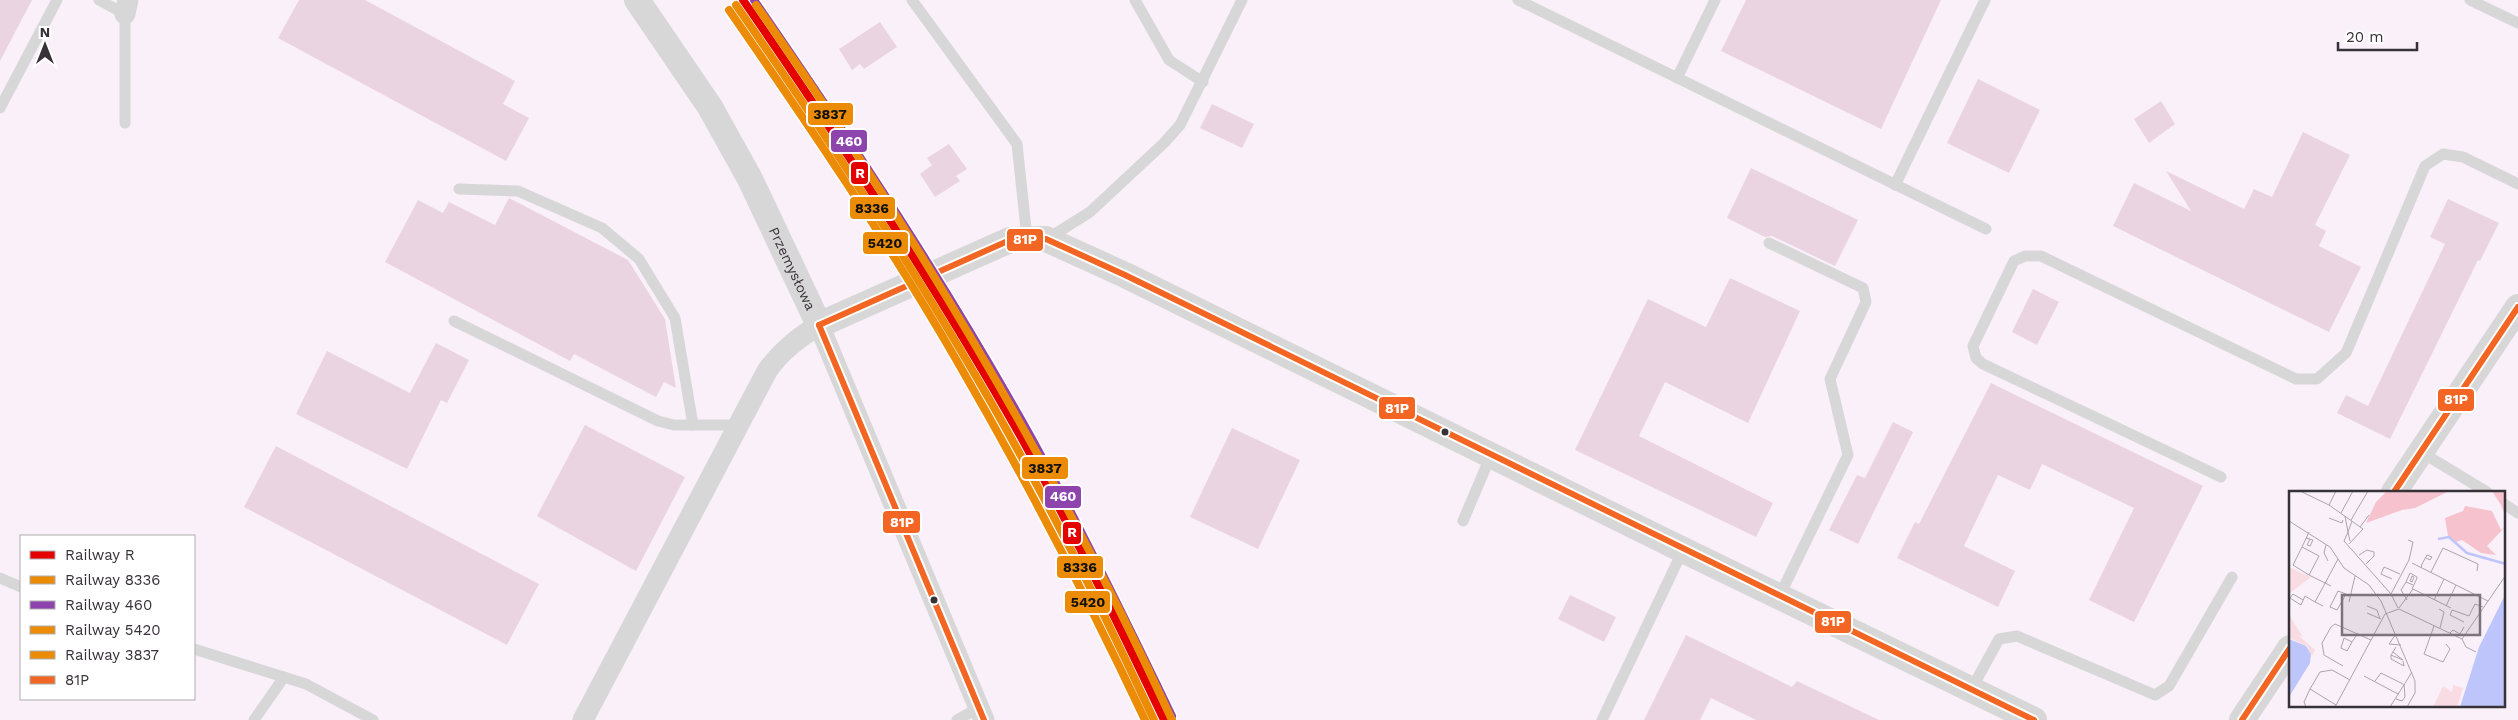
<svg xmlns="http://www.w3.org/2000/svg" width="2518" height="720" font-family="'Work Sans',sans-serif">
<rect width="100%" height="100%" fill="#faf0fa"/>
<g fill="#ebd4e2">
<polygon points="0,0 32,0 0,61"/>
<polygon points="299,0 365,0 515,81 503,104 529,118 506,161 278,38"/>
<polygon points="1746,0 1941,0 1881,129 1721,51"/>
<polygon points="880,22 897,47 864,69 860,64 852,70 839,49"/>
<polygon points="1978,79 2040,110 2009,173 1947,143"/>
<polygon points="2161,101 2175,124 2149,143 2134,119"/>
<polygon points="1212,104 1254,124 1242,148 1200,128"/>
<polygon points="2303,132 2350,155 2315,225 2326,231 2319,246 2361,267 2329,332 2113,226 2134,183 2191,211 2166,171 2244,209 2254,189 2272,197"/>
<polygon points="949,144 967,169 956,176 960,181 935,197 920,174 932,165 927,158"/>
<polygon points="1751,168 1858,220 1835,266 1772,236 1765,237 1727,218"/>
<polygon points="509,198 628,260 665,319 676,388 664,382 656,397 574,354 570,361 385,262 418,200 443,213 449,202 495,225"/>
<polygon points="2448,199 2499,223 2480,261 2478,260 2390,439 2337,413 2346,395 2368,406 2445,244 2430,237"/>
<polygon points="1730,278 1800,311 1748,423 1665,382 1639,436 1773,503 1756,537 1575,450 1648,299 1706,327"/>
<polygon points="2033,289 2059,302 2037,345 2012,332"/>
<polygon points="436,343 469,360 447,403 441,400 407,469 296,414 327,351 410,393"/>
<polygon points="1991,383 2203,486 2134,622 2089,600 2134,508 2042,464 2030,490 1998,475 1964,546 2015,571 1998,607 1897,558 1915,522 1919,524"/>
<polygon points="1893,422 1913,432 1858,544 1829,530 1857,475 1865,478"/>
<polygon points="585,425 685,477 636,571 537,516"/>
<polygon points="1232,428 1300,460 1258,549 1190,517"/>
<polygon points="276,446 539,584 507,645 244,507"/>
<polygon points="1570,595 1616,617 1604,642 1558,619"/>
<polygon points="1686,635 1792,687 1797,681 1879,720 1756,720 1711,698 1700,720 1644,720"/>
</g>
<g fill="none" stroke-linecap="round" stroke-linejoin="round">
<g stroke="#d8d7d8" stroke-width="11">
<polyline points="99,0 125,14 125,123"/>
<polyline points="912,0 1017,144 1027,238"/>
<polyline points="1135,0 1169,60 1203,82"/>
<polyline points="1518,0 1986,229"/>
<polyline points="2470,0 2518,23"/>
<polyline points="1677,78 1715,0"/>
<polyline points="0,108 57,0"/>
<polyline points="1895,185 1985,0"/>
<polyline points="459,189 518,191 602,228 639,259 675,318 693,425"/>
<polyline points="1047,239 1090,212 1164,143 1180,125 1242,0"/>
<polyline points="1769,243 1863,288 1866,302 1830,379 1848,455 1779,597"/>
<polyline points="454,321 658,421 674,425 740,425"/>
<polyline points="2421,452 2487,492"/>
<polyline points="2221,477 1983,364 1976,358 1973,346 2014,261 2025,256 2041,256 2296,379 2317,379 2346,353 2425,166 2443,154 2463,157 2518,184"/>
<polyline points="2504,504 2518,513"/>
<polyline points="1463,521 1491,455"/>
<polyline points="0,578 21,587"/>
<polyline points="194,649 306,684 373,720"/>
<polyline points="1971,690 1999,639 2017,636 2155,695 2169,686 2232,577"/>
<polyline points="254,720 284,677"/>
<polyline points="957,720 978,708"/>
<polyline points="1602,720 1683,550"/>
</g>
<g stroke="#d8d7d8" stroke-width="21">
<polyline points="125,14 128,0"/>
<path d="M583,720L767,371C781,351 798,338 819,325L984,720"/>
</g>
<g stroke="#d8d7d8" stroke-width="26">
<path id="s1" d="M637,0L710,107L750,179L819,325L1010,240L1046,239L1125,275L1683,550L2034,720"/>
<polyline points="2394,492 2518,307"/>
<polyline points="2242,720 2290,648"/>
</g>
<defs>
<g id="bus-1">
<polyline points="819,325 1010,240 1046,239 1125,275 2034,720"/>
<polyline points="819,325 984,720"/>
<polyline points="2394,492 2518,307"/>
<polyline points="2242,720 2290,648"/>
</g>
</defs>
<use href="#bus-1" stroke="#fff" stroke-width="10"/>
<use href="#bus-1" stroke="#f26522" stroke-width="6"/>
<defs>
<path id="rail-1" d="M743,0C842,143 937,288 1022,439C1073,531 1119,625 1164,720"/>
<path id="rail-2" d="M736,5C835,148 931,293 1015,445C1065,535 1111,627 1154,720"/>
<path id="rail-3" d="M754,0C852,142 947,286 1031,437C1081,528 1127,622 1172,716"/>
<path id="rail-4" d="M729,10C808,124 887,240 957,361C1025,478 1087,597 1145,720"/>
<path id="rail-5" d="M756,5C914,231 1057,469 1172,720"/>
</defs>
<use href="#rail-1" stroke="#fff" stroke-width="11"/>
<use href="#rail-2" stroke="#fff" stroke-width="11"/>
<use href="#rail-3" stroke="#fff" stroke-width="11"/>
<use href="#rail-4" stroke="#fff" stroke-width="11"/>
<use href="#rail-5" stroke="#fff" stroke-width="11"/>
<use href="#rail-1" stroke="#e50000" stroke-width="8"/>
<use href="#rail-2" stroke="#eb8b06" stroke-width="8"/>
<use href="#rail-3" stroke="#8e44ad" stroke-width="8"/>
<use href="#rail-4" stroke="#eb8b06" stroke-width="8"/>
<use href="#rail-5" stroke="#eb8b06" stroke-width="8"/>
</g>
<g fill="#373138" stroke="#fff" stroke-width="2">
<circle cx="1445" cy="432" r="4.5"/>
<circle cx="934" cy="600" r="4.5"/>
</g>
<g text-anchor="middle" stroke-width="4" stroke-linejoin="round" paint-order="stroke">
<g font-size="14" fill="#373138" stroke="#fff">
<text dy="5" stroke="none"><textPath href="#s1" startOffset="311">Przemysłowa</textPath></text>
</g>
</g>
<g transform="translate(2289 491)">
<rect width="216" height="216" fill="#faf0fa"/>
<path d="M0,76L22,86L0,103ZM0,124L14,146L9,144L26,159L23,165L18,155L0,147ZM164,194L174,197L168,216H144L154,195L163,201Z" fill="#f9dce3"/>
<path d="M98,0H160L126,17L113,19L77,32L87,11ZM203,0H216V24L212,14ZM176,15L203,20L212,39L216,36L198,55L207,64L192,62L173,49L167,51L159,45L156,27L174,20Z" fill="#f6c2cd"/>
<path d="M216,104V216H171L190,156ZM0,148L17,155L22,163L21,172L0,206Z" fill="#bec5fa"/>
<path fill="none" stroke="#bec5fa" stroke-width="2.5" d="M149,48L160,46L178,62L217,73"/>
<path fill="none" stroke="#aca4ac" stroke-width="1" d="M11,0L40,14L74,38L60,53M40,14L47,0M52,22L64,0M56,25L59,41L55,50L102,103L109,117M40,27L53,32L54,29M62,29L79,0M0,30L41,56L55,77L80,94L92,110L126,190V202L118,216M71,36L80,24M17,47L24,49L21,55L18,54L21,48M61,50L59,41L63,30M37,54L35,62L39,70M13,56L30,65L20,84L4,74L13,56L20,41M70,64L78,59L85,61V65L77,73M123,72L199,110M132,77L133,73L138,64L143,66L141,69L137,67M142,81L154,57L189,73L188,80M20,84L42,95M123,85L125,86L123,91L121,90ZM103,88L92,83L95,76L111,83M117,91L112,99L118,109M123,98L128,87V86L121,82L117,91L124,94M57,103L49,100L41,116L48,119L57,103L60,105M102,103L120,69L124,51L119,49M14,109L4,103L1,107L12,114L16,105L26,111M145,109L155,88M60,111L66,85M34,115L26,111L49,68M78,115L88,119L91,128M157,115L167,94M110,117L124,98L162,117M150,118L155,121L151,137M78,122L92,128M175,131L161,124L163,119L180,125L186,113L194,116M145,135L135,163L154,171L161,158L157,153M161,142L164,139L171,143L175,136M107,143L100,153L112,154M173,148L177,156L187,161M63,151L58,160L52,157L55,147L63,151L69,142M104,161L114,169L102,164L104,161L107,156M102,164V168L115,175L114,170M54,175L35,164L33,152L42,136L46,133L82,149M75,185L109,203M86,190L92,182L114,193M107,208L113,210L116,206L115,193M47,214L21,198L31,181L43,179L61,189M17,216L15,211L21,198M46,216L96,123L110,118L173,148L217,84M101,216L123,181"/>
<path fill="#7b747c" fill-opacity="0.15" stroke="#7b747c" stroke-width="2.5" d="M53,104H191V144H53Z"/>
<rect width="216" height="216" fill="none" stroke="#373138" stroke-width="2.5"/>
</g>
<g stroke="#fff" stroke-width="2">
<rect x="807" y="102" width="47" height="24" rx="5" fill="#eb8b06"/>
<rect x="830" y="129" width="38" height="24" rx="5" fill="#8e44ad"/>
<rect x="850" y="161" width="19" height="24" rx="5" fill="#e50000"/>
<rect x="849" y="196" width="47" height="24" rx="5" fill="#eb8b06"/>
<rect x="1006" y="228" width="38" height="24" rx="5" fill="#f26522"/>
<rect x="862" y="231" width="47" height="24" rx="5" fill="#eb8b06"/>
<rect x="2437" y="388" width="38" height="24" rx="5" fill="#f26522"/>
<rect x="1378" y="396" width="38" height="24" rx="5" fill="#f26522"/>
<rect x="1021" y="456" width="48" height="24" rx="5" fill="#eb8b06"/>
<rect x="1044" y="485" width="38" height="24" rx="5" fill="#8e44ad"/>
<rect x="882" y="510" width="39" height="24" rx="5" fill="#f26522"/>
<rect x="1062" y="521" width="20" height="24" rx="5" fill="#e50000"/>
<rect x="1056" y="555" width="48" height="24" rx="5" fill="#eb8b06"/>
<rect x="1064" y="590" width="47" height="24" rx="5" fill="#eb8b06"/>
<rect x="1814" y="610" width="38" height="24" rx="5" fill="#f26522"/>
</g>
<g font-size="14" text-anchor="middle" font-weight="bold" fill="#fff">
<text x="849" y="146">460</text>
<text x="860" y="178">R</text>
<text x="1025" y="244">81P</text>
<text x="2456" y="404">81P</text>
<text x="1397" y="413">81P</text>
<text x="1063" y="501">460</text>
<text x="902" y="527">81P</text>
<text x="1072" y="537">R</text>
<text x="1833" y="626">81P</text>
</g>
<g font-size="14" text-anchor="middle" font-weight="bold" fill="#111">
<text x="830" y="119">3837</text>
<text x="872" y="213">8336</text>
<text x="885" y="248">5420</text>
<text x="1045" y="473">3837</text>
<text x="1080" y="572">8336</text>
<text x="1088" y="607">5420</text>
</g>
<rect x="20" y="535" width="175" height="165" fill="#ffffff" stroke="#afadaf"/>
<rect x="30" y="551" width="25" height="8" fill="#e50000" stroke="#afadaf"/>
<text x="65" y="560" font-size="15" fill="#373138">Railway R</text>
<rect x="30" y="576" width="25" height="8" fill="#eb8b06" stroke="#afadaf"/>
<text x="65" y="585" font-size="15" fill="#373138">Railway 8336</text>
<rect x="30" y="601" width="25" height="8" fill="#8e44ad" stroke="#afadaf"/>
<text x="65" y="610" font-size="15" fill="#373138">Railway 460</text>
<rect x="30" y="626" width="25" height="8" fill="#eb8b06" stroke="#afadaf"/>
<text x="65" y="635" font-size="15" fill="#373138">Railway 5420</text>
<rect x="30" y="651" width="25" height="8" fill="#eb8b06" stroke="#afadaf"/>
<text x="65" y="660" font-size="15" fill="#373138">Railway 3837</text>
<rect x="30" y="676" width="25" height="8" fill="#f26522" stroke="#afadaf"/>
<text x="65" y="685" font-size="15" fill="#373138">81P</text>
<g transform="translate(45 45)" stroke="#ffffff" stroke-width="4" paint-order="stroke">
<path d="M0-4L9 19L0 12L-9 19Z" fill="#373138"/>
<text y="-8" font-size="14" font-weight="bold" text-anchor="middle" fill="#373138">N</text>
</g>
<path d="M2338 42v8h79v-8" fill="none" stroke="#373138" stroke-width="2.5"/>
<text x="2346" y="42" font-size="15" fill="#373138" stroke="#ffffff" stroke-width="4" paint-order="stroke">20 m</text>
</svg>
